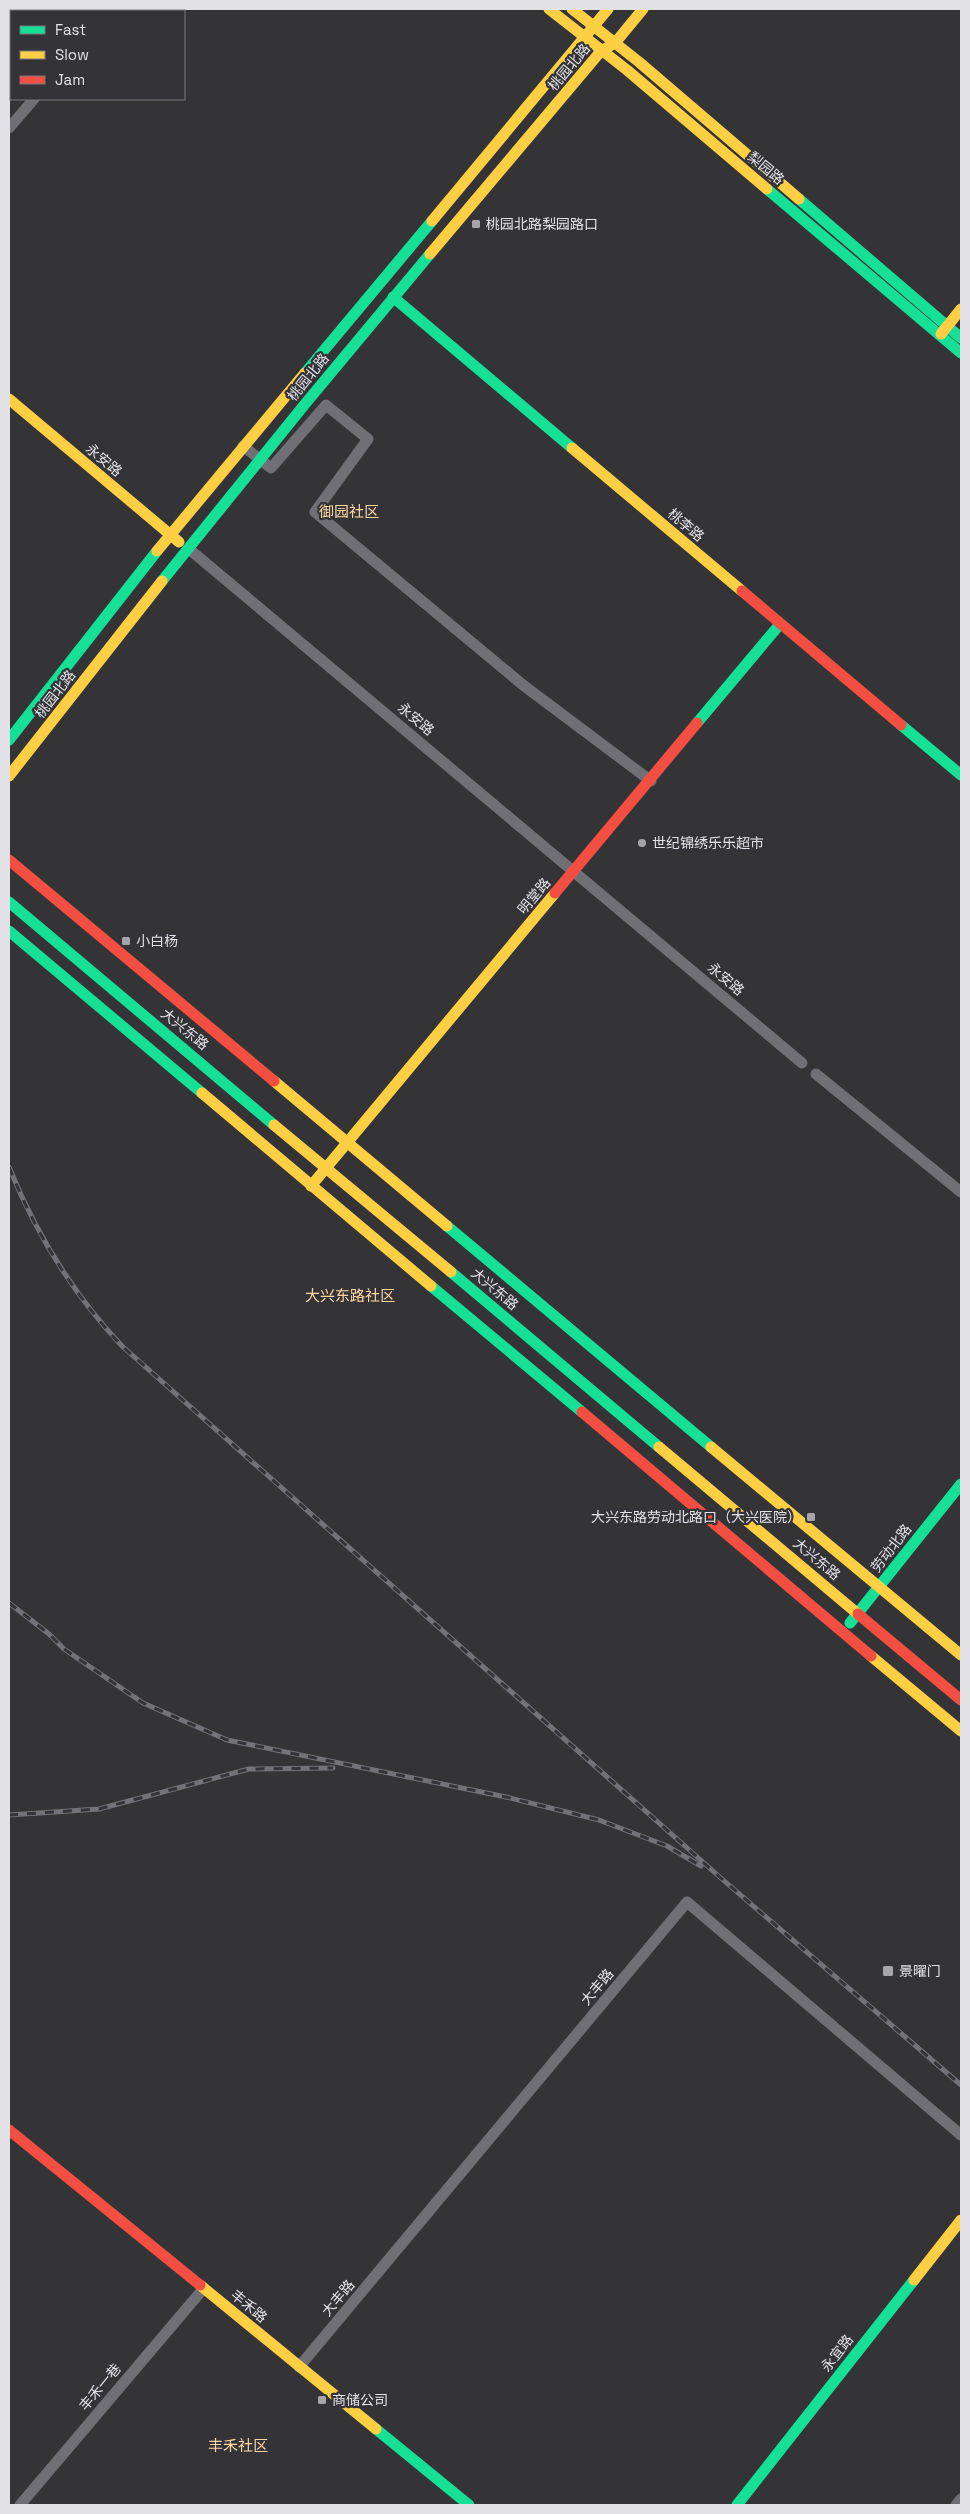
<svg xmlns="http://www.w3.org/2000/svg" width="970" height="2514" font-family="'Space Grotesk','Noto Sans SC',sans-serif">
<rect width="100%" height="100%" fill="#343437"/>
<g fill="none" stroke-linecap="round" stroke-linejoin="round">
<g stroke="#6f6f75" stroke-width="11">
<polyline points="111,11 113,9"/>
<polyline points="9,128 34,99"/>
<polyline points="243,446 271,468 326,405 368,439 315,512 523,685 651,781"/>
<polyline points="189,549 802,1063"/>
<polyline points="816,1074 961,1192"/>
<polyline points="299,2367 687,1902 961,2135"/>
<polyline points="20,2505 204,2288"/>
<polyline points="956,2505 961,2499"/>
</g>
<g stroke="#16e098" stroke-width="11">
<polyline points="767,189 961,353"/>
<polyline points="799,199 961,338"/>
<polyline points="393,297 572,448"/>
<polyline points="305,373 432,221"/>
<polyline points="162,581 305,404 430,254"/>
<polyline points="697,723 780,624"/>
<polyline points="901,725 961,775"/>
<polyline points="9,740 157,551"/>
<polyline points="9,902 274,1125"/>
<polyline points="9,931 202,1093"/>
<polyline points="447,1226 711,1447"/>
<polyline points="451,1272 659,1447"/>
<polyline points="431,1286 582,1412"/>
<polyline points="850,1623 961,1484"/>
<polyline points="376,2429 469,2505"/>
<polyline points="737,2505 914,2280"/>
</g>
<g stroke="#ffcf43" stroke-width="11">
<polyline points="549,9 627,70 767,189"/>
<polyline points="572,9 639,62 799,199"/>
<polyline points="432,221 608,9"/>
<polyline points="430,254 601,51 615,43 643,9"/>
<polyline points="941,334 961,309"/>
<polyline points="9,399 179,542"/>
<polyline points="572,448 742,591"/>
<polyline points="157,551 305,373"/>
<polyline points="9,776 162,581"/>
<polyline points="274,1081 447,1226"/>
<polyline points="202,1093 431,1286"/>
<polyline points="274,1125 451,1272"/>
<polyline points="311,1186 555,893"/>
<polyline points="659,1447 858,1614"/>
<polyline points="711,1447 961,1655"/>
<polyline points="871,1656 961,1731"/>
<polyline points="914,2280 961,2220"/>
<polyline points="200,2285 376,2429"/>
</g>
<g stroke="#f24e42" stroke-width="11">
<polyline points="742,591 901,725"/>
<polyline points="9,860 274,1081"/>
<polyline points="555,893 697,723"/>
<polyline points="582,1412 871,1656"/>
<polyline points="858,1614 961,1700"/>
<polyline points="9,2130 200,2285"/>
</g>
<defs>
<g id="rail">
<path d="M9,1167C36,1234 72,1293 122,1346L722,1879L961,2085"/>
<polyline points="9,1603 49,1634 64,1649 143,1703 227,1740 506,1797 599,1820 667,1846 701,1866"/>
<polyline points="9,1815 99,1809 249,1769 333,1768"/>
</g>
</defs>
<use href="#rail" stroke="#727278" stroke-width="5"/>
<use href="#rail" stroke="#333338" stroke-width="3" stroke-dasharray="9" stroke-linecap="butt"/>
</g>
<g fill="#a5a5a9" stroke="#333338" stroke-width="2">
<rect x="471" y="219" width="10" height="10" rx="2.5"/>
<circle cx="642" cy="843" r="5"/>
<rect x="121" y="936" width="10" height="10" rx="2.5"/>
<rect x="806" y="1512" width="10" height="10" rx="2.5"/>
<rect x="882" y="1965" width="12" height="12" rx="2.5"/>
<rect x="317" y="2395" width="10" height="10" rx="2.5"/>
</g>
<g text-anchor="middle" stroke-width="4.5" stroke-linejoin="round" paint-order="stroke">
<g font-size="14" fill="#e2e2e6" stroke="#333338">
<text transform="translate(569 67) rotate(-50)" y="5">桃园北路</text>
<text transform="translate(766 168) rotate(40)" y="5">梨园路</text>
<text transform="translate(308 377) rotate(-51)" y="5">桃园北路</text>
<text transform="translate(104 460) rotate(40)" y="5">永安路</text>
<text transform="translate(686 525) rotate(40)" y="5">桃李路</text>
<text transform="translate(55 694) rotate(-52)" y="5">桃园北路</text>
<text transform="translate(416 719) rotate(40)" y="5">永安路</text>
<text transform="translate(534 896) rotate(-50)" y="5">明堂路</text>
<text transform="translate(726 979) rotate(40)" y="5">永安路</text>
<text transform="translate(185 1029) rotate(39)" y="5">大兴东路</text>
<text transform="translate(495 1289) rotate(40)" y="5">大兴东路</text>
<text transform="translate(891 1548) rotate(-52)" y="5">劳动北路</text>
<text transform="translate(817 1559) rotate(40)" y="5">大兴东路</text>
<text transform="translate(597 1987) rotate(-50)" y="5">大丰路</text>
<text transform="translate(338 2298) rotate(-50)" y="5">大丰路</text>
<text transform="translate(249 2306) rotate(40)" y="5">丰禾路</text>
<text transform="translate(837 2353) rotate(-52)" y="5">永宜路</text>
<text transform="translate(100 2387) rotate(-50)" y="5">丰禾一巷</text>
</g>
<g font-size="14" fill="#e2e2e6" stroke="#333338" text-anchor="start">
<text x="486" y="229">桃园北路梨园路口</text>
<text x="652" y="848">世纪锦绣乐乐超市</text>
<text x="136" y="946">小白杨</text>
<text x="801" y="1522" text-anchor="end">大兴东路劳动北路口（大兴医院）</text>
<text x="899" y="1976">景曜门</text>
<text x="332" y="2405">商储公司</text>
</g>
<g font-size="15" fill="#fed8a3" stroke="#333338">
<text x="349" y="517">御园社区</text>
<text x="350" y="1301">大兴东路社区</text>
<text x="238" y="2451">丰禾社区</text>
</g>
</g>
<rect width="970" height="2514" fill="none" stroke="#e2e2e6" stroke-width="20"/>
<rect x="10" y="10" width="175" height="90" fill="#333338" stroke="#79797e"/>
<rect x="20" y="26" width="25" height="8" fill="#16e098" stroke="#79797e"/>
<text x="55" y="35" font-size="15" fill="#e2e2e6">Fast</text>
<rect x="20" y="51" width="25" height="8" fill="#ffcf43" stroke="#79797e"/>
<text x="55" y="60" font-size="15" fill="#e2e2e6">Slow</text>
<rect x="20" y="76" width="25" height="8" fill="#f24e42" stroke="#79797e"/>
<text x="55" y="85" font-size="15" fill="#e2e2e6">Jam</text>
</svg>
